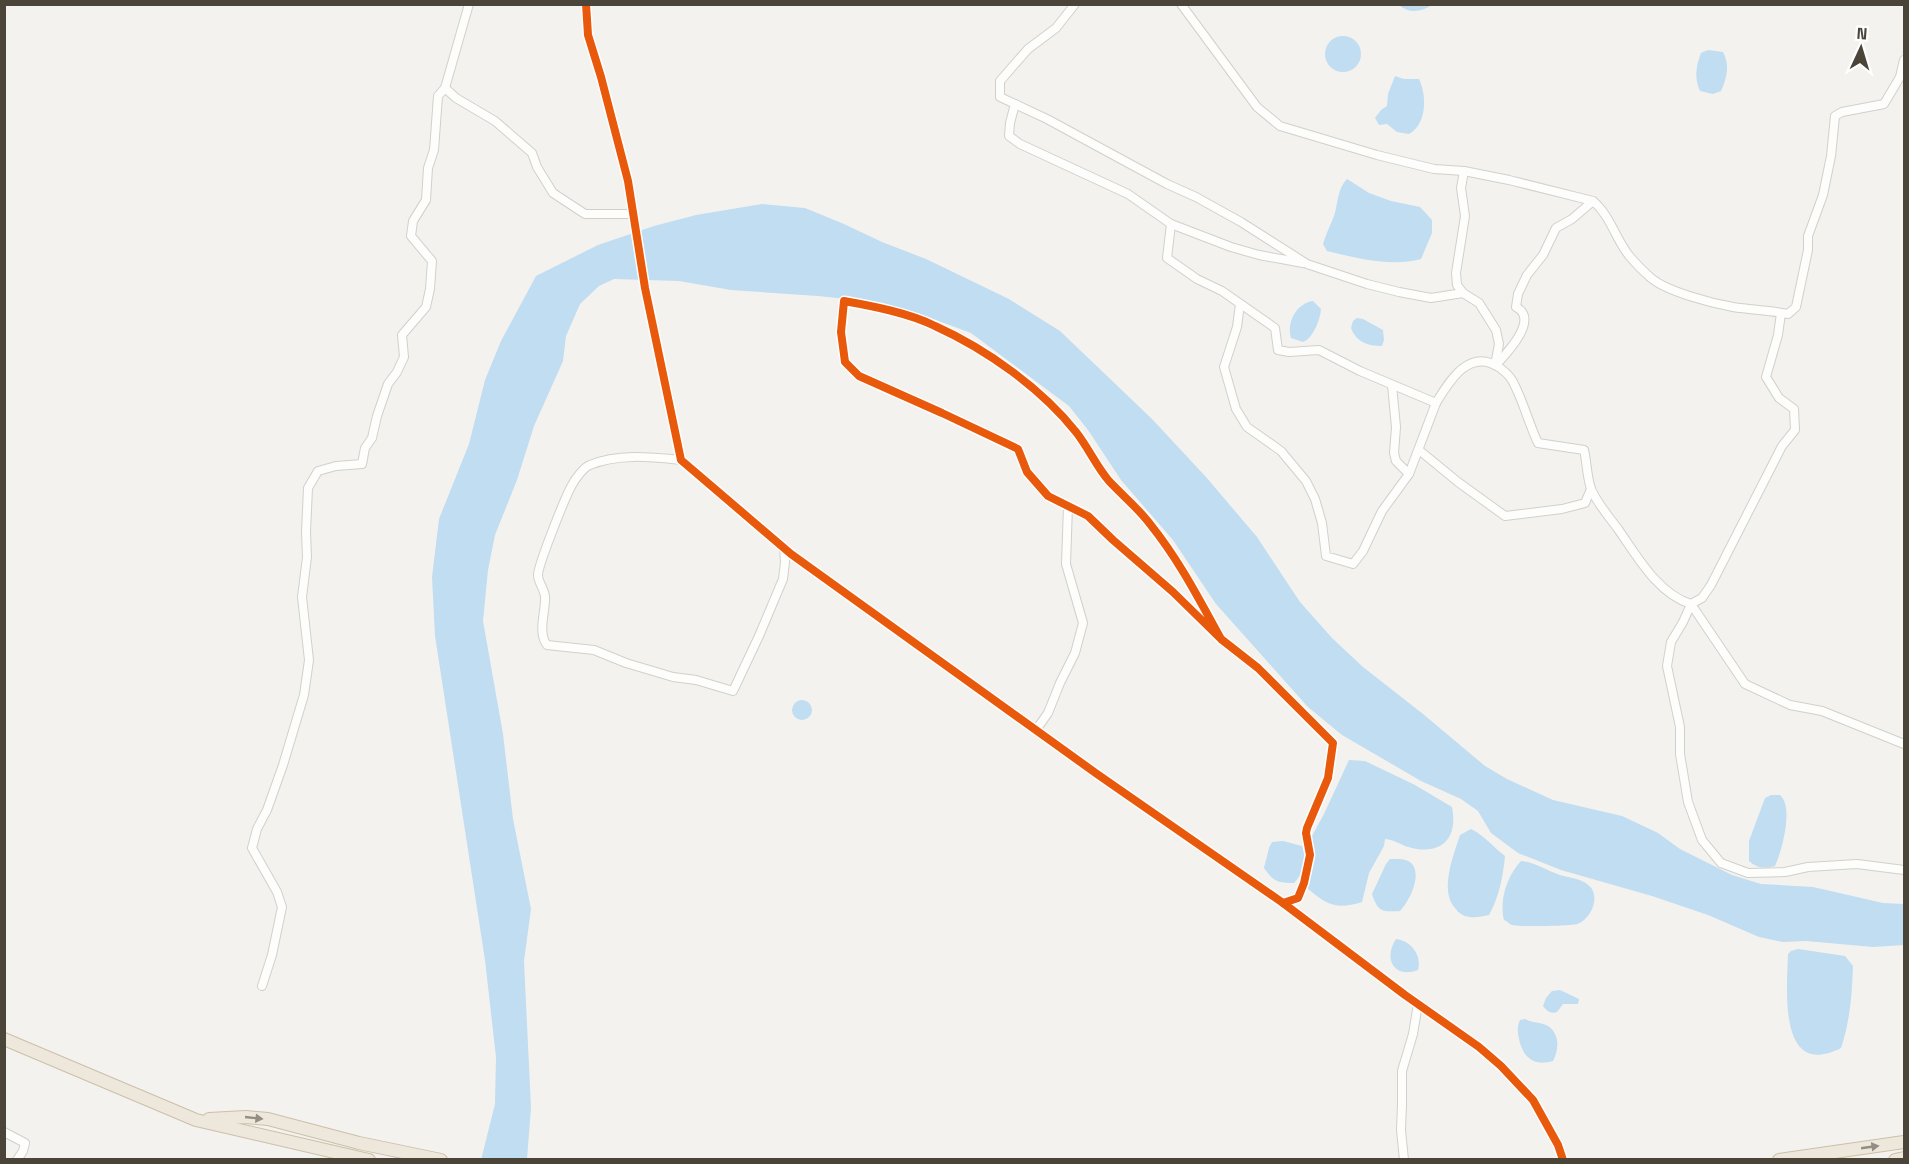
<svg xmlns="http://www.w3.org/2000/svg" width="1909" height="1164" font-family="'Space Grotesk',sans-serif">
<rect width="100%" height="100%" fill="#f4f2ee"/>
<g fill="#c0ddf1">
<path d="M1399,5H1432C1421,12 1409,14 1399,5Z"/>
<circle cx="1343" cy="54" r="18"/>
<path d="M1708,50L1723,52C1730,66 1727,77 1721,91L1713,94L1700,91C1694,78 1696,66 1701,53Z"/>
<path d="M1395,76L1404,79H1419C1427,96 1427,124 1409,134L1397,132L1387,124L1379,125L1375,118L1381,110L1387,106L1388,94Z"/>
<path d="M1347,179L1369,193L1391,201L1420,207L1432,220V233L1421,259C1391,267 1356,258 1327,251L1323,244C1326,234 1330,226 1334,216C1338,204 1337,189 1347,179Z"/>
<polygon points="762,204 805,208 844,224 882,242 926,259 1009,299 1060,331 1152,419 1206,477 1257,537 1300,602 1332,638 1363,667 1423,714 1485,766 1507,779 1553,800 1622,816 1658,833 1680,849 1732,875 1761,884 1813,887 1883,903 1904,904 1904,945 1873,947 1806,941 1783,942 1759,937 1708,915 1652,896 1561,870 1518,853 1491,833 1478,811 1461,799 1421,781 1342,735 1308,707 1216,604 1173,540 1121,480 1088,430 1069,406 971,333 920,314 875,302 818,296 731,290 679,281 614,279 599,286 580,304 566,336 563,361 534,426 517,480 495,535 488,570 483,621 503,734 513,819 531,909 524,961 531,1108 527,1159 481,1160 495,1104 496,1057 485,960 435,636 432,577 439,519 469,444 485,380 501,341 536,276 598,245 654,226 696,215"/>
<path d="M1313,301L1321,309C1320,320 1313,338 1303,342L1291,338C1286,322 1297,303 1313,301Z"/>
<path d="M1357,318L1363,319L1383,330L1384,340L1382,346C1368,346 1356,342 1351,328L1353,321Z"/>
<circle cx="802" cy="710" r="10"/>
<path d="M1349,760L1365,761L1415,785L1452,807C1458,837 1443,855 1412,848C1402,846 1396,840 1385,839L1384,846L1369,873L1362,902C1336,910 1327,905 1307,888L1313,866L1312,836L1324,814Z"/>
<path d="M1771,795H1780C1794,807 1782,850 1775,866C1764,869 1757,868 1749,861V841L1765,798Z"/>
<path d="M1471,829C1485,836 1493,847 1505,856C1503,877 1499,897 1489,915C1483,916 1476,918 1470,917C1462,916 1459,913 1455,908C1439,890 1454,854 1460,835Z"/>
<path d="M1283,841L1302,846C1307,861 1304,872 1294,883C1277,883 1273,881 1264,868L1269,848L1272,842Z"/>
<path d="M1390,859C1397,859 1404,858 1410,862C1424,873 1409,902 1400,911C1382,912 1378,912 1372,894L1386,864Z"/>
<path d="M1521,861C1535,862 1547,871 1560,875C1569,878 1579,878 1587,884C1602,894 1592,919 1577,924C1571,926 1518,927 1512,925C1509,924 1507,921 1504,920C1499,900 1507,876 1521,861Z"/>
<path d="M1396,939C1411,941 1422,955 1418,970C1394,979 1383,959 1396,939Z"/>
<path d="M1798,949L1845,956L1853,966C1852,995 1850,1021 1841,1048C1778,1080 1787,990 1788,954L1791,951Z"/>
<path d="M1560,990L1579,999L1578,1004H1563L1557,1012C1550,1014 1547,1011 1543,1006L1546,998L1552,991Z"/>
<path d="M1525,1019C1532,1023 1541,1022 1548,1026C1560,1034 1559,1050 1553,1061C1536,1066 1525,1060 1520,1043C1518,1034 1516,1029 1520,1020Z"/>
</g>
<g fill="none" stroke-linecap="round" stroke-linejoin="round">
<defs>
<g id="minor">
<polyline points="469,4 445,88 456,98 495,121 532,153 537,167 553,193 585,214 632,214"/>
<polyline points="586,4 588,35 601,77 628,181 645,288 681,460 791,554 1097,774 1283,903 1405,995 1479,1047 1501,1066 1533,1100 1558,1145 1563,1160"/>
<polyline points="1075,4 1056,28 1028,49 1000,81 1000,97 1047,119 1167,184 1196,197 1241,222 1307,264 1367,284 1399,292 1431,298 1463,293"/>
<path d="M1181,4L1257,107L1280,126L1377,155L1434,169L1464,171L1509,180L1593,201C1611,216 1616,241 1631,258C1637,265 1644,272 1651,278C1668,292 1711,303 1733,307C1752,310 1770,310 1788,314L1796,307L1808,250V236L1823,195L1831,156L1835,116L1842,112L1884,104L1900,77L1904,60"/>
<polyline points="1015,104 1010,123 1009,136 1020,144 1128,194 1171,224 1231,247 1259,255 1303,263"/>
<polyline points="1464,171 1461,188 1465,216 1456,273 1457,285 1463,293 1479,303 1496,330 1499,344 1495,365"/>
<polyline points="1171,224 1167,258 1197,279 1222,291 1275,328 1278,350 1289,352 1319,350 1360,371 1436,403 1409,474 1382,511 1363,551 1353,564 1326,556 1322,523 1315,499 1306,481 1281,451 1247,427 1236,409 1224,367 1237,327 1240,304"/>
<path d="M1496,365C1506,354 1540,319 1516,307L1518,294L1527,275L1543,255L1556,228L1572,219L1593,201"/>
<polyline points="1392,385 1396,427 1394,453 1396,461 1409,474"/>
<path d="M1436,403C1450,380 1470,347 1500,368C1507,373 1512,378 1515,386C1524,404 1529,424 1538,443L1584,450C1587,462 1587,481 1592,491C1598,504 1609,517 1618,529C1637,556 1658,594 1691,604L1702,598L1711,585L1782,446L1795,430L1794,409L1779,398L1766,377L1778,335L1781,313"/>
<polyline points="1419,450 1458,482 1505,516 1562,509 1585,503 1591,489"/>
<path d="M681,460C652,457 618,453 590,465C584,467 575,479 572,485C566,495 538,565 538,575C538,582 544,589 545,596C546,612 537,632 547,645L594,650L626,663L673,677L696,680L733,691L759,636L783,579L785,562L784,548"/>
<path d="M1221,639C1199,599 1179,560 1150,524C1138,508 1122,495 1109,481C1096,466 1088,447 1076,432C1041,388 986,349 935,326C909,313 872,306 844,301L841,332L845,362L859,376L942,413L1018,449L1027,472L1048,496L1088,516L1113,540L1173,592L1221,639L1258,668L1333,743L1328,778L1307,828L1306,833L1310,855L1304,883L1298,898L1283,903"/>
<polyline points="1036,730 1048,713 1060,683 1075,653 1083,623 1066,564 1068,506"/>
<polyline points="1904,744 1822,711 1790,705 1745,684 1691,604 1683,622 1671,642 1667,666 1680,727 1680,754 1688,802 1702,840 1721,863 1748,873 1785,872 1808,867 1857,864 1904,870"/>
<polyline points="262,986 272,955 282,907 277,892 252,848 257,829 267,810 283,765 304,695 309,660 302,597 307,557 306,532 308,488 318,471 336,466 362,464 365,448 372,438 377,416 388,384 397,372 404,357 402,335 426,307 430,289 432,261 411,236 413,221 426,200 428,168 434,150 438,96 445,88"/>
<polyline points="4,1132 25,1143 23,1151 17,1160"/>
<polyline points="1404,1160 1401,1130 1402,1104 1402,1071 1413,1034 1418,1004"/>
</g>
<g id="highway">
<polyline points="4,1039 196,1120 369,1160"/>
<polyline points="209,1119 246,1117 268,1119 359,1143 441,1160"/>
<polyline points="1779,1160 1904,1142"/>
<polyline points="1895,1160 1904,1158"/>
</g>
</defs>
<use href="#minor" stroke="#d2d0cb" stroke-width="10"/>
<use href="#highway" stroke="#ccbfa9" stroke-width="14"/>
<use href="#minor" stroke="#fdfdfc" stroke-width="8"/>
<use href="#highway" stroke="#ede8db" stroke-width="12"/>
<defs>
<g id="cycleway">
<polyline points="586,4 588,35 601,77 628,181 645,288 681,460 791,554 1097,774 1283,903 1405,995 1479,1047 1501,1066 1533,1100 1558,1145 1563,1160"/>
<path d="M1221,639C1199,599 1179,560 1150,524C1138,508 1122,495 1109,481C1096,466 1088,447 1076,432C1041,388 986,349 935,326C909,313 872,306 844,301L841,332L845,362L859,376L942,413L1018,449L1027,472L1048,496L1088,516L1113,540L1173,592L1221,639L1258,668L1333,743L1328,778L1307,828L1306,833L1310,855L1304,883L1298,898L1283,903"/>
</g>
</defs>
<use href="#cycleway" stroke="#fff" stroke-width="11"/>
<use href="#cycleway" stroke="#e8590c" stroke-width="8"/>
</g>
<defs><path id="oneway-solid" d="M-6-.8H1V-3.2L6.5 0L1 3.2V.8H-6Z" transform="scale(1.5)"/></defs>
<g fill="#948e82">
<use href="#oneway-solid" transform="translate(254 1118) rotate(6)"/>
<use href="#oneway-solid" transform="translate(1870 1147) rotate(-8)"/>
</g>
<rect width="1909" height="1164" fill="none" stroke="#4b4439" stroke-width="12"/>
<g transform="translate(1861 48) rotate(4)" stroke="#ffffff" stroke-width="4.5" paint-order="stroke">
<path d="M0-4.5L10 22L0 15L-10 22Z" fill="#4b4439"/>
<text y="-9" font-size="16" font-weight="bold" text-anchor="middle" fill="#4b4439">N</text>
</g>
</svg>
